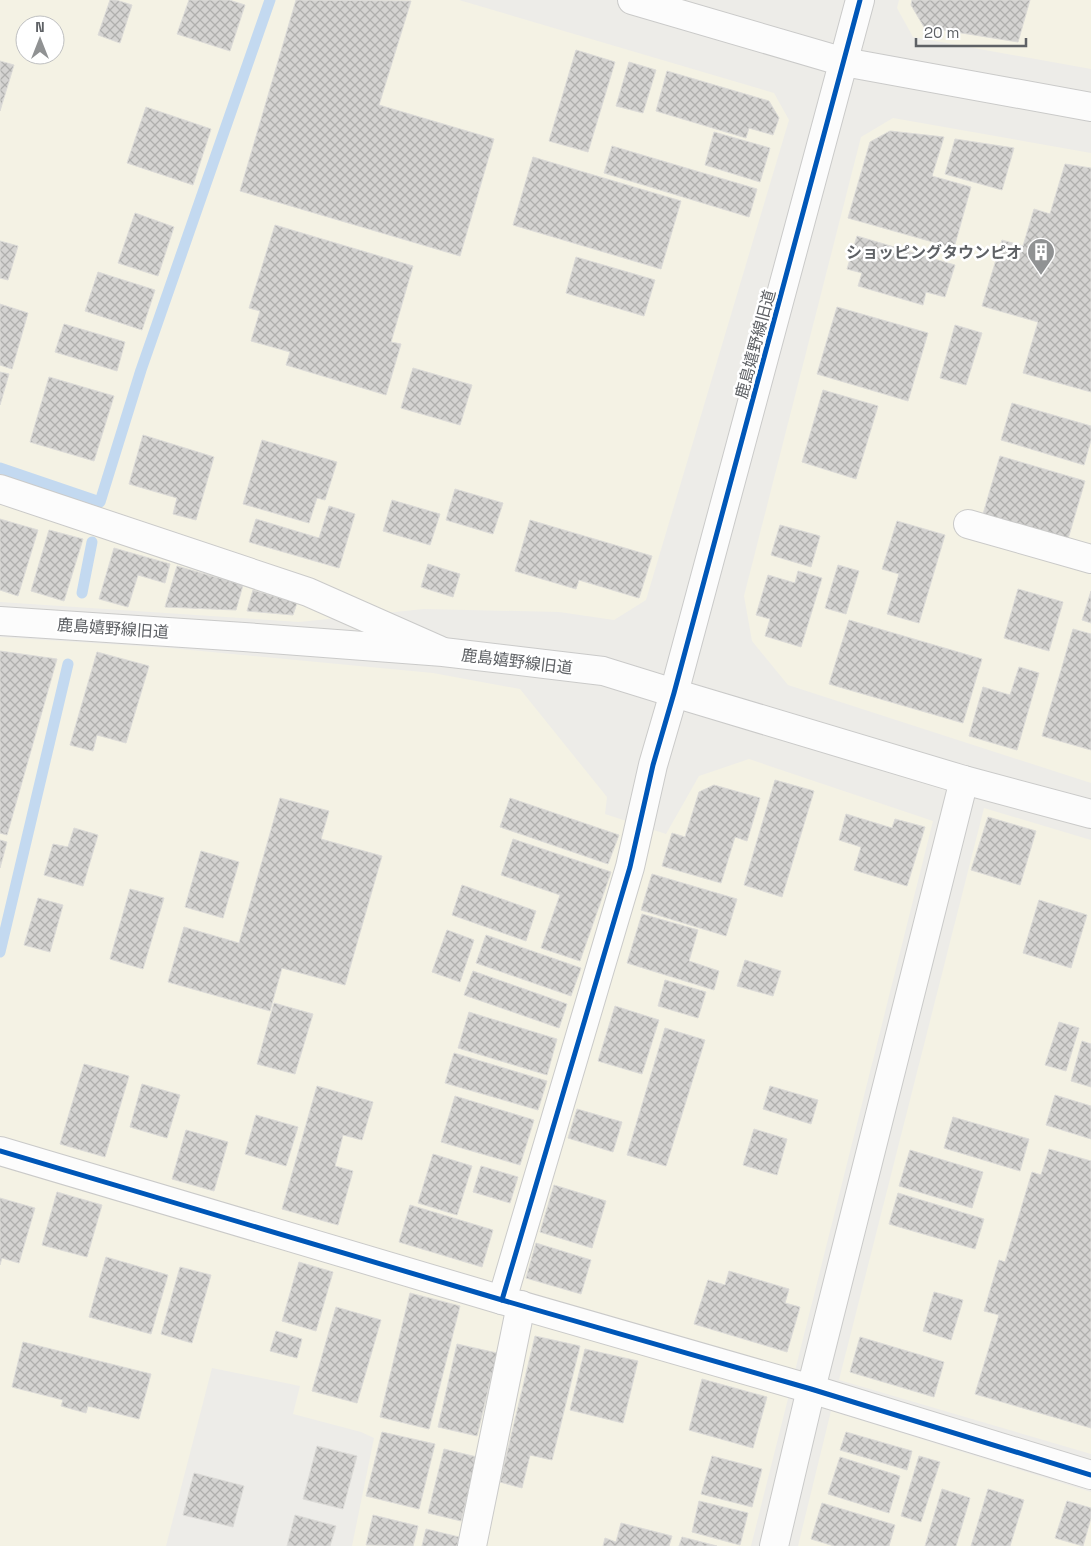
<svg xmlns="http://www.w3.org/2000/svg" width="1091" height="1546" font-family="'Space Grotesk','Noto Sans JP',sans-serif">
<defs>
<pattern id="building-cross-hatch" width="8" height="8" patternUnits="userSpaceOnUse" patternTransform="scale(1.25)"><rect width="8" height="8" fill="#d4d3d1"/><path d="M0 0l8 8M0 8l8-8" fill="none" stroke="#afafad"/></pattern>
</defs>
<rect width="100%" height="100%" fill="#edece8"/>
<g fill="#f4f2e4" fill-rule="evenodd">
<path d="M0,0H459L774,93L789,120L646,600L614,620L559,612L424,609L299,622L0,602ZM25,25H55V55H25Z"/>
<polygon points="899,0 1091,0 1091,69 913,37 897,8"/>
<polygon points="893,118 1091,153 1091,783 788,685 752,641 744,596 861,137"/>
<polygon points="0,637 170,648 433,673 520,689 607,797 605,814 666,834 699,776 749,759 933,821 751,1546 352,1546 374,1438 361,1432 293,1414 300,1386 212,1368 166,1546 0,1546"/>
<polygon points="984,808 1091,840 1091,1454 839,1380"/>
<polygon points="831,1411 1091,1492 1091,1546 798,1546"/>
</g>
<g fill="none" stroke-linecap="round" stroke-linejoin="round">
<g stroke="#c3d9f0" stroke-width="11">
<polyline points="0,468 100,502 141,370 270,0"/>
<polyline points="82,593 92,542"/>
<polyline points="0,952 68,664"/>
</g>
</g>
<g fill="url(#building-cross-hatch)" stroke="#dcdbd8">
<polygon points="110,0 116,0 132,5 120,43 98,35"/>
<polygon points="189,0 229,0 245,5 230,51 177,34"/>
<polygon points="296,0 411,1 379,105 494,139 460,256 240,191"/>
<polygon points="912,0 1030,0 1018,42 924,27 911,5"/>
<polygon points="576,50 615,62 588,152 549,141"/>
<polygon points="0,61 14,65 0,111"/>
<polygon points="629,62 656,70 643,113 616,106"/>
<polygon points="667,71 769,101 779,118 773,135 749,128 746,138 656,111"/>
<polygon points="146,107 211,129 193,185 127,163"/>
<polygon points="890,131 944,137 932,176 971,187 954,248 848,218 870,142"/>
<polygon points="714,132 770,148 760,182 705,165"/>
<polygon points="955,139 1014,148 1002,190 945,174"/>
<polygon points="612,146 757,189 749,217 604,173"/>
<polygon points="533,157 681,201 661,269 513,225"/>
<polygon points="1065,164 1091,168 1091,392 1023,373 1038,322 982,306 1002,240 1023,246 1034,209 1050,214"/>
<polygon points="135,213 174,227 158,276 118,263"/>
<polygon points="275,225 413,266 391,342 401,344 386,395 286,365 290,352 251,341 260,311 249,308"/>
<polygon points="857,236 955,265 945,297 926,292 923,305 858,286 862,273 847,269"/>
<polygon points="0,241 18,246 8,280 0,278"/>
<polygon points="576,257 655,280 644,316 566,293"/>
<polygon points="98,272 155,290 142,330 85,311"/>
<polygon points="0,304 28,313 12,369 0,365"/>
<polygon points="837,307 928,333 908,401 817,374"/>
<polygon points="64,324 125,342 117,371 55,352"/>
<polygon points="955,325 982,333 966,385 940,378"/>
<polygon points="413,368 472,385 460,425 401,408"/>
<polygon points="0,372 9,374 0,405"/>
<polygon points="49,377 114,396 94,461 30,442"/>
<polygon points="823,390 878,406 856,479 802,462"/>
<polygon points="1012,403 1091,426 1091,440 1084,465 1001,440"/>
<polygon points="143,435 214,457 196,520 173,514 177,498 129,484"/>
<polygon points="262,440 337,462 325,500 317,498 309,523 243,504"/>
<polygon points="1000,456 1085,481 1068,539 983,514"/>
<polygon points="455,489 503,503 493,534 446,520"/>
<polygon points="392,500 440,514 430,545 383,531"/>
<polygon points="329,506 355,514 339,568 249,542 256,519 319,538"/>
<polygon points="0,519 38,530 18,596 0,590"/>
<polygon points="530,520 652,556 639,598 579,580 576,589 515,571"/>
<polygon points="897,521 945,535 919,623 887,614 899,574 882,569"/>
<polygon points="780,525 820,536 811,567 771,555"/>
<polygon points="49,530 83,539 64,601 31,591"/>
<polygon points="114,548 170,564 165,583 138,575 128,607 99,599"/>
<polygon points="428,564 460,574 453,597 421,587"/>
<polygon points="838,565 859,571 846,614 825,608"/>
<polygon points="177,566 243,585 236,610 165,607"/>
<polygon points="798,571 822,578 801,647 765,636 770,619 756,615 768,575 795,583"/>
<polygon points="1018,589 1063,602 1049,651 1004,638"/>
<polygon points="253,590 297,603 293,615 247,611"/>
<polygon points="1091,591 1091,623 1082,620"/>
<polygon points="849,620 982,659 963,723 829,684"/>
<polygon points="1073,629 1091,634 1091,750 1042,736"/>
<polygon points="0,651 57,659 7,835 0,833"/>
<polygon points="97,652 149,666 126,743 97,735 93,751 70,745"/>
<polygon points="1019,667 1039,673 1017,750 969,736 983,687 1010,695"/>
<polygon points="775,780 814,791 782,897 744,885"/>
<polygon points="714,785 760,798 747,841 735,837 721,883 662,866 672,833 685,837 699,792"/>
<polygon points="280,798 329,811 321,839 382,856 345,985 282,968 270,1011 168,982 184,927 239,943"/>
<polygon points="510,798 619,835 608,864 500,827"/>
<polygon points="846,814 892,828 895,819 925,827 907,886 854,870 861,847 839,840"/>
<polygon points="988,817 1036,831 1020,885 971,870"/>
<polygon points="74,828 98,835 83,886 44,875 53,844 68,847"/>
<polygon points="513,839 611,872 580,961 541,948 560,895 501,875"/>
<polygon points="0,840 7,842 0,868"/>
<polygon points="201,851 239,862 223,918 185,907"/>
<polygon points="652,874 737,899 726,936 641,910"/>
<polygon points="462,885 536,911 526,941 452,915"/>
<polygon points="130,889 164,898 143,969 110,959"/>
<polygon points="38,898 63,905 50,952 24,945"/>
<polygon points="1039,900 1087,915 1071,968 1023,953"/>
<polygon points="642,914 698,930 689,961 719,971 714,990 627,963"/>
<polygon points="447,930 474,940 460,982 432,972"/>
<polygon points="486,935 581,968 571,996 476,963"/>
<polygon points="745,960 781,971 773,996 737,986"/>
<polygon points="473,971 567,1004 559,1028 464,995"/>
<polygon points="665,980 706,992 698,1018 658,1006"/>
<polygon points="274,1003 313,1014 295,1074 257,1064"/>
<polygon points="615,1006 659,1020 642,1074 598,1061"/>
<polygon points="469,1012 557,1039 547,1075 458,1048"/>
<polygon points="1059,1022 1079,1028 1066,1071 1045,1065"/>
<polygon points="665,1028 705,1040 666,1166 627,1155"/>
<polygon points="1082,1041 1091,1044 1091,1087 1071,1081"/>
<polygon points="454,1053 547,1081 538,1110 445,1083"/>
<polygon points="84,1064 129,1076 105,1157 60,1144"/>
<polygon points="142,1084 180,1095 167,1138 130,1127"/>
<polygon points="317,1086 373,1102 362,1140 343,1135 335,1166 353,1171 338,1225 282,1209"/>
<polygon points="770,1086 818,1100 811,1124 763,1109"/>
<polygon points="1055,1095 1091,1106 1091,1139 1046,1125"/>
<polygon points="455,1096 534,1120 520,1165 441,1142"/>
<polygon points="577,1109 622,1122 613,1152 568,1138"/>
<polygon points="256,1115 298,1127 286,1166 245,1154"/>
<polygon points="953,1117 1029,1139 1020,1171 944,1148"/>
<polygon points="754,1129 787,1139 777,1175 743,1165"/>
<polygon points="186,1130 228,1142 214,1191 172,1179"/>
<polygon points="1049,1149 1091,1161 1091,1428 975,1394 999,1315 984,1311 999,1260 1005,1262 1032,1172 1041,1175"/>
<polygon points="910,1150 983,1172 972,1208 899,1186"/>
<polygon points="433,1154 472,1166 457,1215 418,1203"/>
<polygon points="481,1166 518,1177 510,1203 473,1192"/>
<polygon points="554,1185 606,1201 592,1248 540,1232"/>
<polygon points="57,1192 102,1205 87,1257 42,1245"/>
<polygon points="898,1193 984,1219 975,1249 889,1224"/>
<polygon points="0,1198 35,1208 19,1263 2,1258 0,1265"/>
<polygon points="410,1205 493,1230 482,1267 399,1242"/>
<polygon points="536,1243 591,1260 581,1294 526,1278"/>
<polygon points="106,1257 168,1275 151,1334 89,1317"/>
<polygon points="299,1262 333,1272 316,1331 282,1321"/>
<polygon points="180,1267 211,1275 192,1343 161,1334"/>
<polygon points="729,1271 789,1289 785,1303 800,1307 787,1352 694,1324 708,1280 725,1285"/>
<polygon points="934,1292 963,1300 951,1340 923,1331"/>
<polygon points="410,1293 460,1306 429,1429 380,1417"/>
<polygon points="336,1307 381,1320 357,1403 312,1391"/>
<polygon points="276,1331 302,1339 297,1358 270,1351"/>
<polygon points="535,1336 580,1346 552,1460 530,1455 522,1488 500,1482"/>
<polygon points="860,1337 944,1362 934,1397 850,1372"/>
<polygon points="23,1342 151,1374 139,1419 88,1406 86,1413 61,1406 63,1400 12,1387"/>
<polygon points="457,1344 497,1353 477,1436 438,1427"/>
<polygon points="585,1349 638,1361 623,1423 570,1410"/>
<polygon points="702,1379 767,1397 753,1448 689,1430"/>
<polygon points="382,1432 435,1444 419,1509 366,1496"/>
<polygon points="846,1432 912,1451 907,1470 840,1450"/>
<polygon points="317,1446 357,1456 343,1509 303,1499"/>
<polygon points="444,1449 477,1457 461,1521 428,1513"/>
<polygon points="712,1456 762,1469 752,1507 701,1494"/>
<polygon points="919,1456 940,1462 921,1522 901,1516"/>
<polygon points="840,1457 900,1476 889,1513 828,1494"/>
<polygon points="194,1473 244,1486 233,1527 183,1515"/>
<polygon points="942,1489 970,1498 956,1546 925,1546"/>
<polygon points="988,1489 1024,1500 1010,1546 971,1546"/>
<polygon points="699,1501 748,1513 740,1545 692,1532"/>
<polygon points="1067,1501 1091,1508 1091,1518 1083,1546 1055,1538"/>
<polygon points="822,1503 895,1525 889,1546 834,1546 811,1539"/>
<polygon points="295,1515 336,1526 330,1546 287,1546"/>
<polygon points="373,1515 418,1526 413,1546 366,1545"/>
<polygon points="621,1523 672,1536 669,1546 603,1546 605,1538 616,1542"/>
<polygon points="426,1529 459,1537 457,1546 422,1546"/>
<polygon points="682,1537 717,1546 679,1546"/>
</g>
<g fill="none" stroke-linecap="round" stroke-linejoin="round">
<defs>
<g id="minor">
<polyline points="0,489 308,592 439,650"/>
<polyline points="968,524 1091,559"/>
<polyline points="0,1151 502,1300 811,1389 1091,1475"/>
<polyline points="502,1300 630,867 653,765 674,693"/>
<polyline points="472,1546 521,1305"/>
<polyline points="774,1546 811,1389 964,780"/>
</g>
<g id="tertiary">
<polyline points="632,0 844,62 1091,107"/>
<polyline points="0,621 244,637 443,652 603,671 674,693 964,780 1091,814"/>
<polyline points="674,693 860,0"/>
</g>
</defs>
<use href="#minor" stroke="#cacac9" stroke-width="30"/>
<use href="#tertiary" stroke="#cacac9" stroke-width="30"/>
<use href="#minor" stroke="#fcfcfc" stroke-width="28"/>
<use href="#tertiary" stroke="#fcfcfc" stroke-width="28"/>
<defs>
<g id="cycleway">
<polyline points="0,1151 502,1300 811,1389 1091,1475"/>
<polyline points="502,1300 630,867 653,765 674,693 860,0"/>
</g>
</defs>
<use href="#cycleway" stroke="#fff" stroke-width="8"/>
<use href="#cycleway" stroke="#0057b8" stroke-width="5"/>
</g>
<defs>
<symbol id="building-pin" viewBox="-11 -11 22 30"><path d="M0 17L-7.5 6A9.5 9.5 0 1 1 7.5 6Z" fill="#909293" stroke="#fff"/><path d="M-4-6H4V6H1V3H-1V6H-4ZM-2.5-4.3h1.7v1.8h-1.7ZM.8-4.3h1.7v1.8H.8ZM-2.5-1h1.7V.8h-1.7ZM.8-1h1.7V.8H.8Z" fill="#fff"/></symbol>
</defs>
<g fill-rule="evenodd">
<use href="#building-pin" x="1025" y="236" width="32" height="43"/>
</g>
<g text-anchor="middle" stroke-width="5" stroke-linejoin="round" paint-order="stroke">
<g font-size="16" font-weight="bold" fill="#5e6165" stroke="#fff" text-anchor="end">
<text x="1022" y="258">ショッピングタウンピオ</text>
</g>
<g font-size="16" fill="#5e6165" stroke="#fff">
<text transform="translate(755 344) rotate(-75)" y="6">鹿島嬉野線旧道</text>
<text transform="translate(113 628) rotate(4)" y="6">鹿島嬉野線旧道</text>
<text transform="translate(517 661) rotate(7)" y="6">鹿島嬉野線旧道</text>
</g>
</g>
<g transform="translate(40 40)"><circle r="24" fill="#ffffff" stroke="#bfc0c1"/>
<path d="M0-4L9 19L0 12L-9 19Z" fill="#909293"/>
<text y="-8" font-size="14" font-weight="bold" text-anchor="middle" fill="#5e6165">N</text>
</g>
<path d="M916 38v8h110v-8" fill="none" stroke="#5e6165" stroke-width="2.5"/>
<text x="924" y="38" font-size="15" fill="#5e6165" stroke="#ffffff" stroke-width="4" paint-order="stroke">20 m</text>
</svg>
